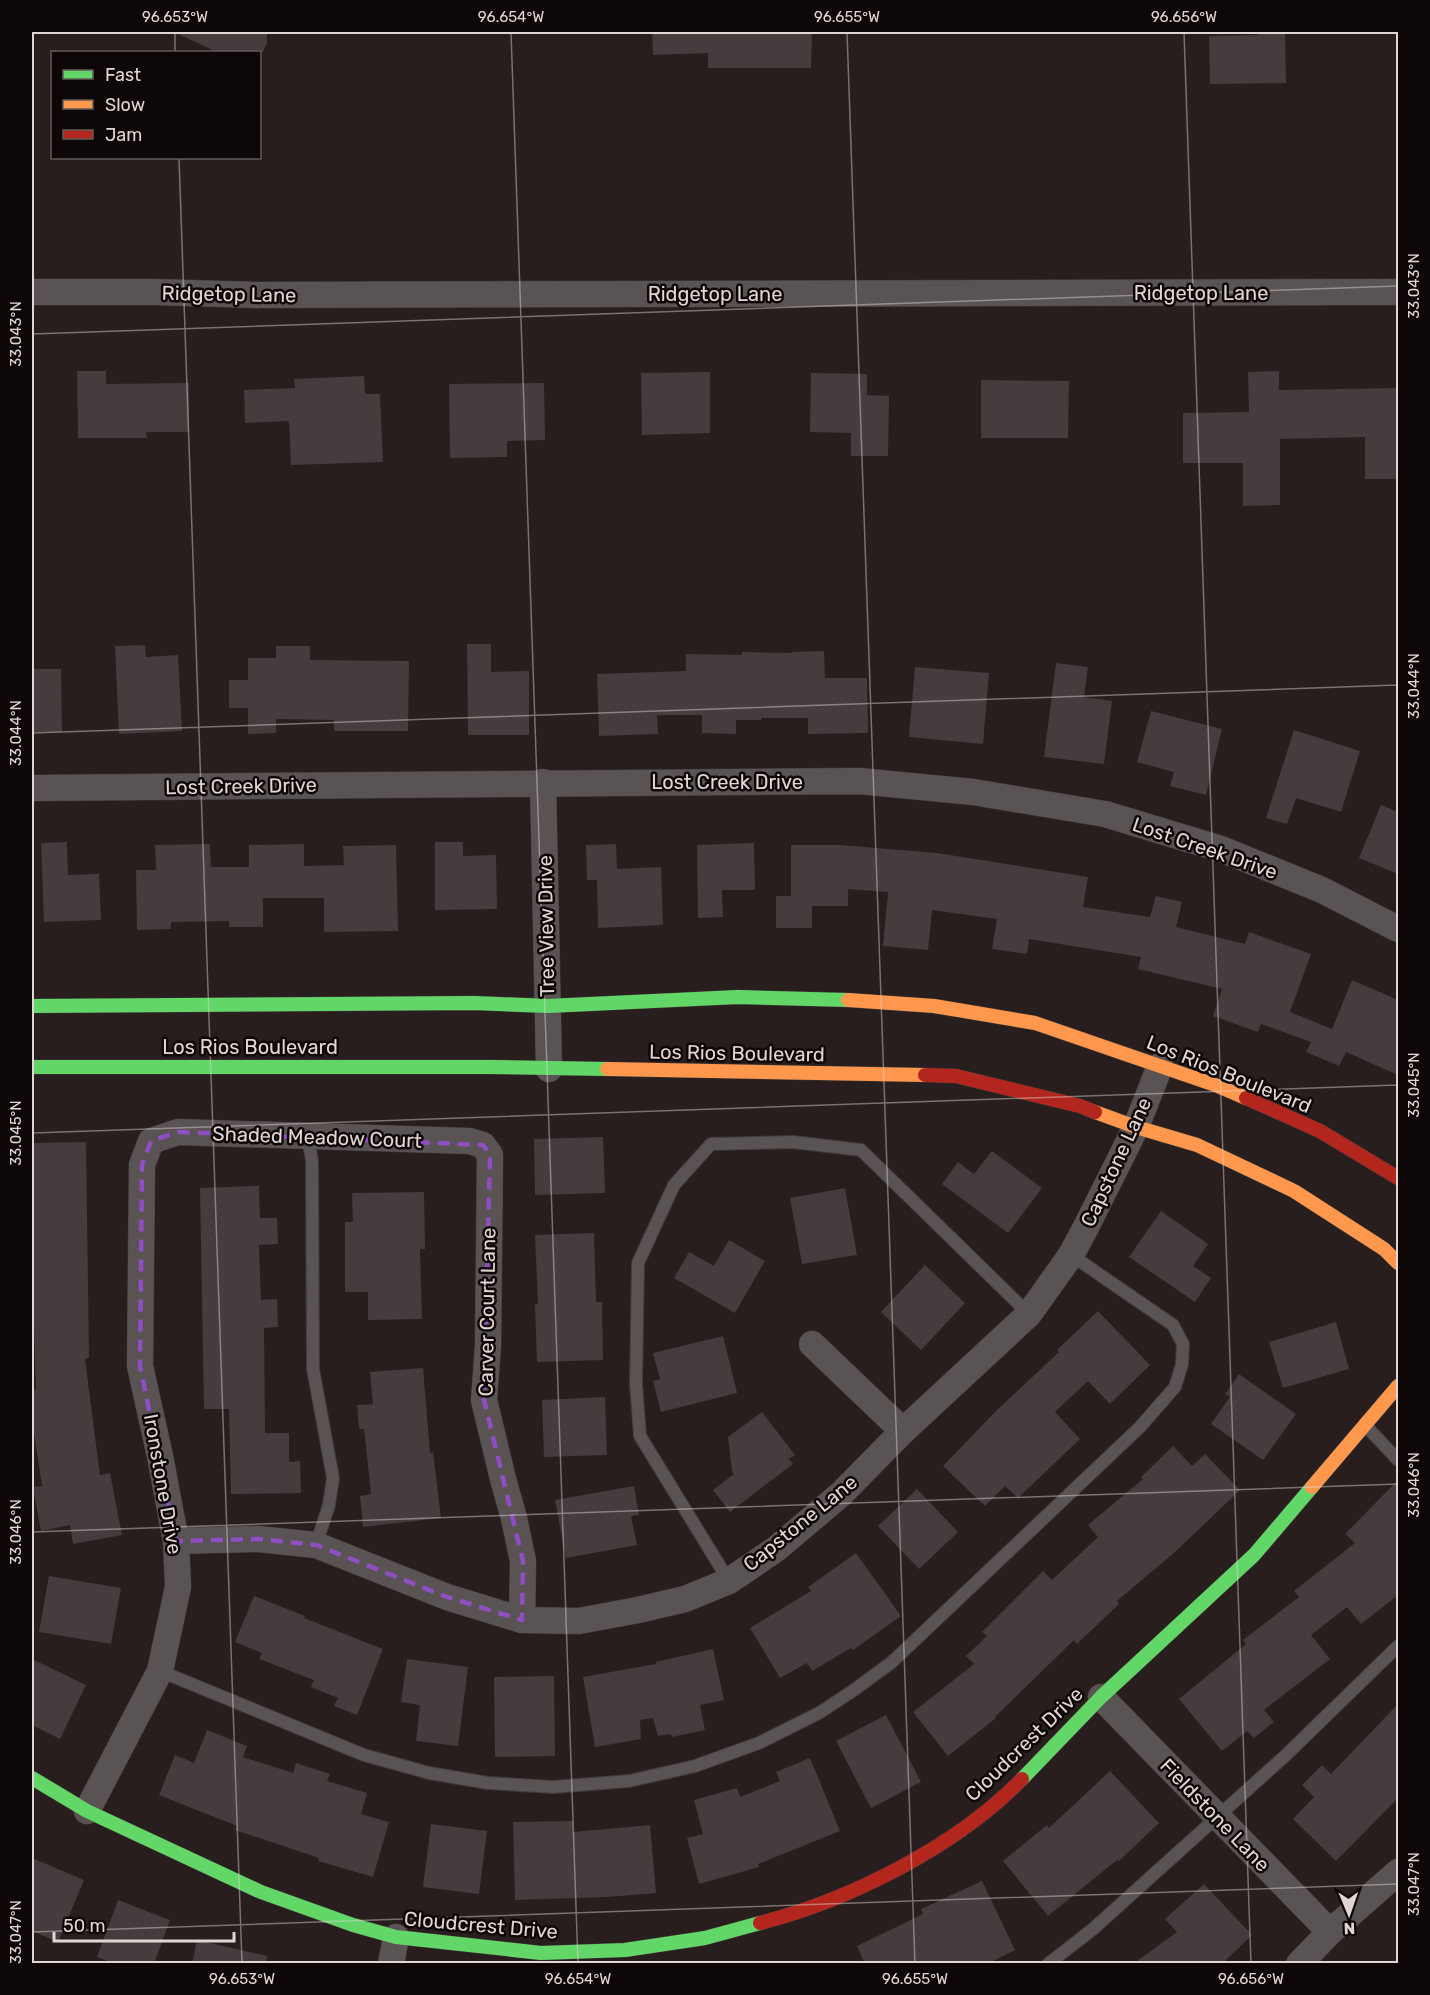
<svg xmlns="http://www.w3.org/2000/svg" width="1430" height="1995" font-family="Rubik,sans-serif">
<rect width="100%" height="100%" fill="#271e1d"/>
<g fill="#443c3d">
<polygon points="174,32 267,32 267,43 263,52 217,52"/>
<polygon points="652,32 812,32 811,68 708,68 708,53 653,55"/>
<polygon points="1258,32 1285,32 1286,83 1210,84 1209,36 1258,35"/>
<polygon points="77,371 106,371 106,384 189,383 189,432 146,432 147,438 78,438"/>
<polygon points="1279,371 1279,390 1398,388 1398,479 1365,479 1365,437 1280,439 1280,505 1243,506 1243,463 1183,463 1183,413 1249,412 1248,372"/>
<polygon points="710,372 710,433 642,435 641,373"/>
<polygon points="811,373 867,374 867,395 889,396 888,456 851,456 851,433 810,432"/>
<polygon points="364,376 365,394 380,394 383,462 291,465 289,421 245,423 244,390 295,388 294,379"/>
<polygon points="981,380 1069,381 1068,438 981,438"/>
<polygon points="544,383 545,440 507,441 507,457 450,458 449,384"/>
<polygon points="467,644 491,644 491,672 529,671 529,735 468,735"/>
<polygon points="145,645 146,657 178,655 182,731 119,734 115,646"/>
<polygon points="276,646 310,646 310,660 409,661 408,731 334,731 334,720 276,719 276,733 248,734 248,708 229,708 229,680 248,680 248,658 276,658"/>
<polygon points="824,651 825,678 867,678 868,733 808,734 808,718 762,718 761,720 736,720 736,734 702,733 702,715 657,715 658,734 599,736 597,674 686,671 686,654 742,655 742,652 792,653 792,652"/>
<polygon points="1056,663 1088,667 1084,697 1112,701 1104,764 1044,757"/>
<polygon points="915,667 989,673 983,744 909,737"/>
<polygon points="32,669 61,669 62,732 32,732"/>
<polygon points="1151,711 1222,729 1206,795 1170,786 1174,772 1137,762"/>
<polygon points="1294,730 1360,751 1341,812 1296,798 1287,824 1266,818"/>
<polygon points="1381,805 1398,812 1398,874 1359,858"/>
<polygon points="67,842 68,875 99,874 101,920 44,922 41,843"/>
<polygon points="435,842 463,842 463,856 496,855 497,909 435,910"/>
<polygon points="754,843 755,890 722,890 723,917 698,918 697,845"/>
<polygon points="210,844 211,867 249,867 249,845 304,844 304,866 344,865 343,846 396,845 398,931 324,932 324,898 263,898 263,927 229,927 229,921 171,922 171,929 137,930 136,870 156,870 155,845"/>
<polygon points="616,844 617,869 661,867 663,925 598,928 597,880 587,880 586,845"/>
<polygon points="791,845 840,845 937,853 1088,877 1083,907 1150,917 1156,896 1182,902 1176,927 1245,944 1249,932 1311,954 1290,1012 1332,1029 1352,980 1398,1000 1398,1075 1346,1052 1339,1066 1306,1052 1311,1042 1261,1024 1258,1032 1213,1016 1222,989 1138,969 1141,957 1029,939 1027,954 992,949 997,919 932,910 928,950 883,946 888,892 848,889 848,906 812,906 812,928 776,928 776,896 791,896"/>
<polygon points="603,1137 605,1193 535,1195 534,1139"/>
<polygon points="86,1142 89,1358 85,1359 100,1475 110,1473 122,1535 73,1544 70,1525 41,1531 33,1487 42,1486 33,1427 32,1428 32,1389 36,1389 34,1330 32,1330 32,1143"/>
<polygon points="992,1151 1042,1188 1008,1233 942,1184 958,1162 974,1174"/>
<polygon points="259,1186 260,1218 277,1218 278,1244 259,1245 261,1300 277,1299 278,1327 264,1328 265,1433 289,1433 289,1462 300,1461 301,1493 231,1494 229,1409 204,1409 200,1188"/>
<polygon points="845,1188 857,1255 802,1264 790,1198"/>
<polygon points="424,1192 425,1249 420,1249 422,1319 368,1320 368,1292 345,1292 345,1222 353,1222 352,1193"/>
<polygon points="1161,1211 1208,1244 1193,1266 1211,1278 1195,1302 1129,1257"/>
<polygon points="594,1233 596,1302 602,1302 603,1360 537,1362 535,1304 538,1304 535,1235"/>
<polygon points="729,1240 765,1261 735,1313 674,1278 689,1252 714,1266"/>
<polygon points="925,1265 965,1303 921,1350 881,1312"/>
<polygon points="1098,1311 1150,1365 1110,1404 1088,1381 1055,1412 1080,1439 1018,1498 1005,1486 985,1506 943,1466 996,1411 1059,1352 1057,1350"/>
<polygon points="1336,1322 1349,1369 1283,1388 1269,1342"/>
<polygon points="723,1336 737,1393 661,1412 653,1381 660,1379 653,1353"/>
<polygon points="423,1368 430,1453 433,1452 441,1518 363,1527 360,1496 371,1494 364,1429 359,1429 357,1405 373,1404 370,1372"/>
<polygon points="1239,1374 1296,1414 1263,1460 1211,1424 1230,1397 1225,1394"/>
<polygon points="605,1397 607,1455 544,1457 542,1400"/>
<polygon points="762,1412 795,1455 789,1459 793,1464 730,1512 713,1490 734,1474 732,1471 728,1437"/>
<polygon points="1173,1446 1192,1466 1205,1454 1240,1490 1175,1552 1117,1601 1119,1604 1077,1644 1074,1640 995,1717 996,1718 948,1756 913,1712 974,1664 966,1656 987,1636 982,1632 1043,1571 1052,1580 1098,1537 1088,1525 1143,1479 1141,1477"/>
<polygon points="1398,1480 1398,1595 1361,1624 1347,1607 1311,1635 1330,1659 1264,1710 1274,1722 1254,1738 1247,1731 1222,1751 1179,1699 1246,1644 1243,1640 1299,1597 1294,1591 1355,1543 1345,1534"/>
<polygon points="634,1486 639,1515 631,1516 637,1545 566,1558 555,1500"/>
<polygon points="917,1489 958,1532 919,1569 878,1526"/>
<polygon points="856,1553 901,1616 853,1650 851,1648 812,1671 807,1663 780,1678 750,1628 811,1591 808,1587"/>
<polygon points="49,1576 121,1588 111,1644 39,1632"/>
<polygon points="254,1596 305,1616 304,1618 383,1649 357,1715 334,1706 338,1698 311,1687 314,1680 259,1659 262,1653 235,1642"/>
<polygon points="713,1649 724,1700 700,1705 705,1730 672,1737 671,1734 658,1736 653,1718 640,1720 641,1739 595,1747 583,1677 656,1664 656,1662"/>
<polygon points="32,1659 86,1685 60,1739 32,1725"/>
<polygon points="407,1659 468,1667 458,1746 416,1741 420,1705 401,1702"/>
<polygon points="554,1676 555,1756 495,1757 494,1677"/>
<polygon points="1398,1704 1398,1798 1336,1861 1293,1819 1314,1797 1302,1785 1322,1765 1331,1774"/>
<polygon points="886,1715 921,1782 871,1808 836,1741"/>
<polygon points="207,1730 247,1746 243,1757 293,1773 296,1763 330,1774 327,1781 367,1793 361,1814 389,1822 373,1877 318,1861 319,1858 235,1830 237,1826 159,1795 175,1755 194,1763"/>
<polygon points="810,1758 840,1831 758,1864 759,1867 699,1884 687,1838 703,1834 694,1800 737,1788 740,1797 780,1781 776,1772"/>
<polygon points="1110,1771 1159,1823 1119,1861 1117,1860 1048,1916 1003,1861 1047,1825 1049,1828"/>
<polygon points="573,1821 573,1832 650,1825 656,1893 607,1897 515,1900 513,1822"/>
<polygon points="431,1824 487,1831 479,1894 423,1887"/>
<polygon points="32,1858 84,1880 58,1942 32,1931"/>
<polygon points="982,1881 1015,1950 987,1964 865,1964 857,1946 923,1914 921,1909"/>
<polygon points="1204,1884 1252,1935 1222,1964 1133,1964 1177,1932 1165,1919"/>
<polygon points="118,1900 170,1920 154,1964 115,1964 97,1957"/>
<polygon points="197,1940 267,1956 266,1964 192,1964"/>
</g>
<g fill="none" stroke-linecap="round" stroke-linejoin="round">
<defs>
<g id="lane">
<polyline points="308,1137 312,1161 313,1369 333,1478 329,1505 316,1545"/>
<polyline points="1366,1426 1398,1460"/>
<polyline points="729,1581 640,1436 636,1384 638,1263 674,1185 711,1144 793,1142 861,1150 1029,1314"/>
<polyline points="160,1671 364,1755 429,1773 488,1783 553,1787 629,1781 695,1766 759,1743 819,1713 854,1690 892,1662 1140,1427 1175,1387 1182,1364 1183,1344 1173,1325 1071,1255"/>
<polyline points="1048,1964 1093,1929 1286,1755 1398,1646"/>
</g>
<g id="street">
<polyline points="32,292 155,292 257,295 1398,292"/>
<polyline points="543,782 549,1069"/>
<polyline points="32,788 859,781 973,792 1105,814 1221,849 1322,890 1398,929"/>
<polyline points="812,1344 903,1431"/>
<polyline points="176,1541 258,1539 316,1545 447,1597 522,1620 579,1621 638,1610 685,1599 729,1581 776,1549 841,1494 903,1431 1029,1314 1071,1255 1086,1227 1136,1127 1160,1066"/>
<polyline points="1101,1697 1330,1932"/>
<polyline points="87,1811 160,1671 178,1587 176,1541 160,1456 140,1366 142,1165 151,1141 178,1132 469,1141 483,1145 490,1155 488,1345 484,1400 503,1479 514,1518 523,1561 522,1620"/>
<polyline points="391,1964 396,1937"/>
<polyline points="1299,1964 1330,1932 1398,1872"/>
</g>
<g id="fast">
<polyline points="32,1006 474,1003 548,1006 738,997 848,1000"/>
<polyline points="32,1067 490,1067 607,1069"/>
<polyline points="32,1778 87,1811 261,1892 353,1925 396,1937 541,1953 625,1950 705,1938 760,1923"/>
<polyline points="1022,1779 1101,1697 1254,1555 1312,1487"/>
</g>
<g id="slow">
<polyline points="848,1000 934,1006 1035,1023 1218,1086 1246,1098"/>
<polyline points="607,1069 925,1075"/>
<polyline points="1095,1112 1136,1127 1197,1145 1294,1191 1384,1249 1398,1263"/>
<polyline points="1312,1487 1398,1386"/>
</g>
<g id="jam">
<polyline points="925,1075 956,1076 1080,1106 1095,1112"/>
<polyline points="1246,1098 1320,1131 1398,1178"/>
<path d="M760,1923C850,1900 957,1846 1022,1779"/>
</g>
</defs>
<use href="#lane" stroke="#413a3a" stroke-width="14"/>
<use href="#street" stroke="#413a3a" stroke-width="27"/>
<use href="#fast" stroke="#413a3a" stroke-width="15"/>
<use href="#slow" stroke="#413a3a" stroke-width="15"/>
<use href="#jam" stroke="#413a3a" stroke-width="15"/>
<use href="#lane" stroke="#5a5353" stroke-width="12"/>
<use href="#street" stroke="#5a5353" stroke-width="26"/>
<use href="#fast" stroke="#63d668" stroke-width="14"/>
<use href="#slow" stroke="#ff974d" stroke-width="14"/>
<use href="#jam" stroke="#b3261e" stroke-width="14"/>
</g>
<path fill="none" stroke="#904ec3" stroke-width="4.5" stroke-dasharray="12 8" stroke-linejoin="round" d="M178,1132L483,1145L490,1155L484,1400L523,1561L522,1620L447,1597L316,1545L258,1539L176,1541L140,1366L142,1165L151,1141Z"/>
<path fill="none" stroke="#e2d6d4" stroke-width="1.5" stroke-opacity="0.45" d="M175,32V52M511,32L578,1964M847,32L915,1964M1184,32L1251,1964M179,158L242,1964M32,334L1398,286M32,733L1398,685M32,1133L1398,1085M32,1532L1398,1484M32,1932L1398,1884"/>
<g text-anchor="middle" stroke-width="5" stroke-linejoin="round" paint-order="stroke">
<g font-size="20" fill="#e2d6d4" stroke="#0e0707">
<text x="1201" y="300">Ridgetop Lane</text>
<text transform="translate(229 294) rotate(1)" y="7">Ridgetop Lane</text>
<text x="715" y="301">Ridgetop Lane</text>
<text x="727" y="789">Lost Creek Drive</text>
<text transform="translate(241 786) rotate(-1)" y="7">Lost Creek Drive</text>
<text transform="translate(1205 848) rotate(19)" y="7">Lost Creek Drive</text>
<text transform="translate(546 926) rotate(-91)" y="7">Tree View Drive</text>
<text x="250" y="1054">Los Rios Boulevard</text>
<text transform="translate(737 1053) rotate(1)" y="7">Los Rios Boulevard</text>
<text transform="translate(1229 1074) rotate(22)" y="7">Los Rios Boulevard</text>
<text transform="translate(317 1137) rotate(2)" y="7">Shaded Meadow Court</text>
<text transform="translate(1116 1162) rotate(-65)" y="7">Capstone Lane</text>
<text transform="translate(487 1312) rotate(-89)" y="7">Carver Court Lane</text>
<text transform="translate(163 1484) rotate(80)" y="7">Ironstone Drive</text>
<text transform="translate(800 1523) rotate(-39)" y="7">Capstone Lane</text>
<text transform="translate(1024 1744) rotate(-44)" y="7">Cloudcrest Drive</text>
<text transform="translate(1215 1815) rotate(46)" y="7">Fieldstone Lane</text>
<text transform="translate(481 1925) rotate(5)" y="7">Cloudcrest Drive</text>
</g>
</g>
<rect width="1430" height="1995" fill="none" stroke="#0e0707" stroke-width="66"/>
<rect x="51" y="51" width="210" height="108" fill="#0e0707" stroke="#635a59" stroke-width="1.5"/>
<rect x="63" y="70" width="30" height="9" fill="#63d668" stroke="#635a59" stroke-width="1.5"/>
<text x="105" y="81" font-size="18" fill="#e2d6d4">Fast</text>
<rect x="63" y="100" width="30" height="9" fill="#ff974d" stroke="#635a59" stroke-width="1.5"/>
<text x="105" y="111" font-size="18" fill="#e2d6d4">Slow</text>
<rect x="63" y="130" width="30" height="9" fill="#b3261e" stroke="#635a59" stroke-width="1.5"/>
<text x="105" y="141" font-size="18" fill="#e2d6d4">Jam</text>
<g transform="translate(1349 1914) rotate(178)" stroke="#0e0707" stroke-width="4.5" paint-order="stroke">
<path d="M0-4.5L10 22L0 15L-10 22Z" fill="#e2d6d4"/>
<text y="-9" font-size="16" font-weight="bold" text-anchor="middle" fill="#e2d6d4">N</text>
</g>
<path d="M54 1932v9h180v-9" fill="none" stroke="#e2d6d4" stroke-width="3"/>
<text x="63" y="1932" font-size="18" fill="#e2d6d4" stroke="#0e0707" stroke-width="4.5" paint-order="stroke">50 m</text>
<rect x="33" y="33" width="1364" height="1929" fill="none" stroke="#e2d6d4" stroke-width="2"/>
<g font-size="15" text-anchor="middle" fill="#e2d6d4">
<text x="175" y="22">96.653°W</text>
<text x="511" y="22">96.654°W</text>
<text x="847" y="22">96.655°W</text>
<text x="1184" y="22">96.656°W</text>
<text transform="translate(1414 286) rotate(-90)" y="5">33.043°N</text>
<text transform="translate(16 334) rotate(-90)" y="5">33.043°N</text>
<text transform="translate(1414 686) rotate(-90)" y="5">33.044°N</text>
<text transform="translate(16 733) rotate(-90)" y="5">33.044°N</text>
<text transform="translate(1414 1085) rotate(-90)" y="5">33.045°N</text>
<text transform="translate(16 1133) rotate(-90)" y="5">33.045°N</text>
<text transform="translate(1414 1485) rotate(-90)" y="5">33.046°N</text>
<text transform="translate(16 1532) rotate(-90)" y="5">33.046°N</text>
<text transform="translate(1414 1884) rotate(-90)" y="5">33.047°N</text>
<text transform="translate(16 1932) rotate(-90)" y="5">33.047°N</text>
<text x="242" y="1984">96.653°W</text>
<text x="578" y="1984">96.654°W</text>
<text x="915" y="1984">96.655°W</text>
<text x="1251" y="1984">96.656°W</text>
</g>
</svg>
